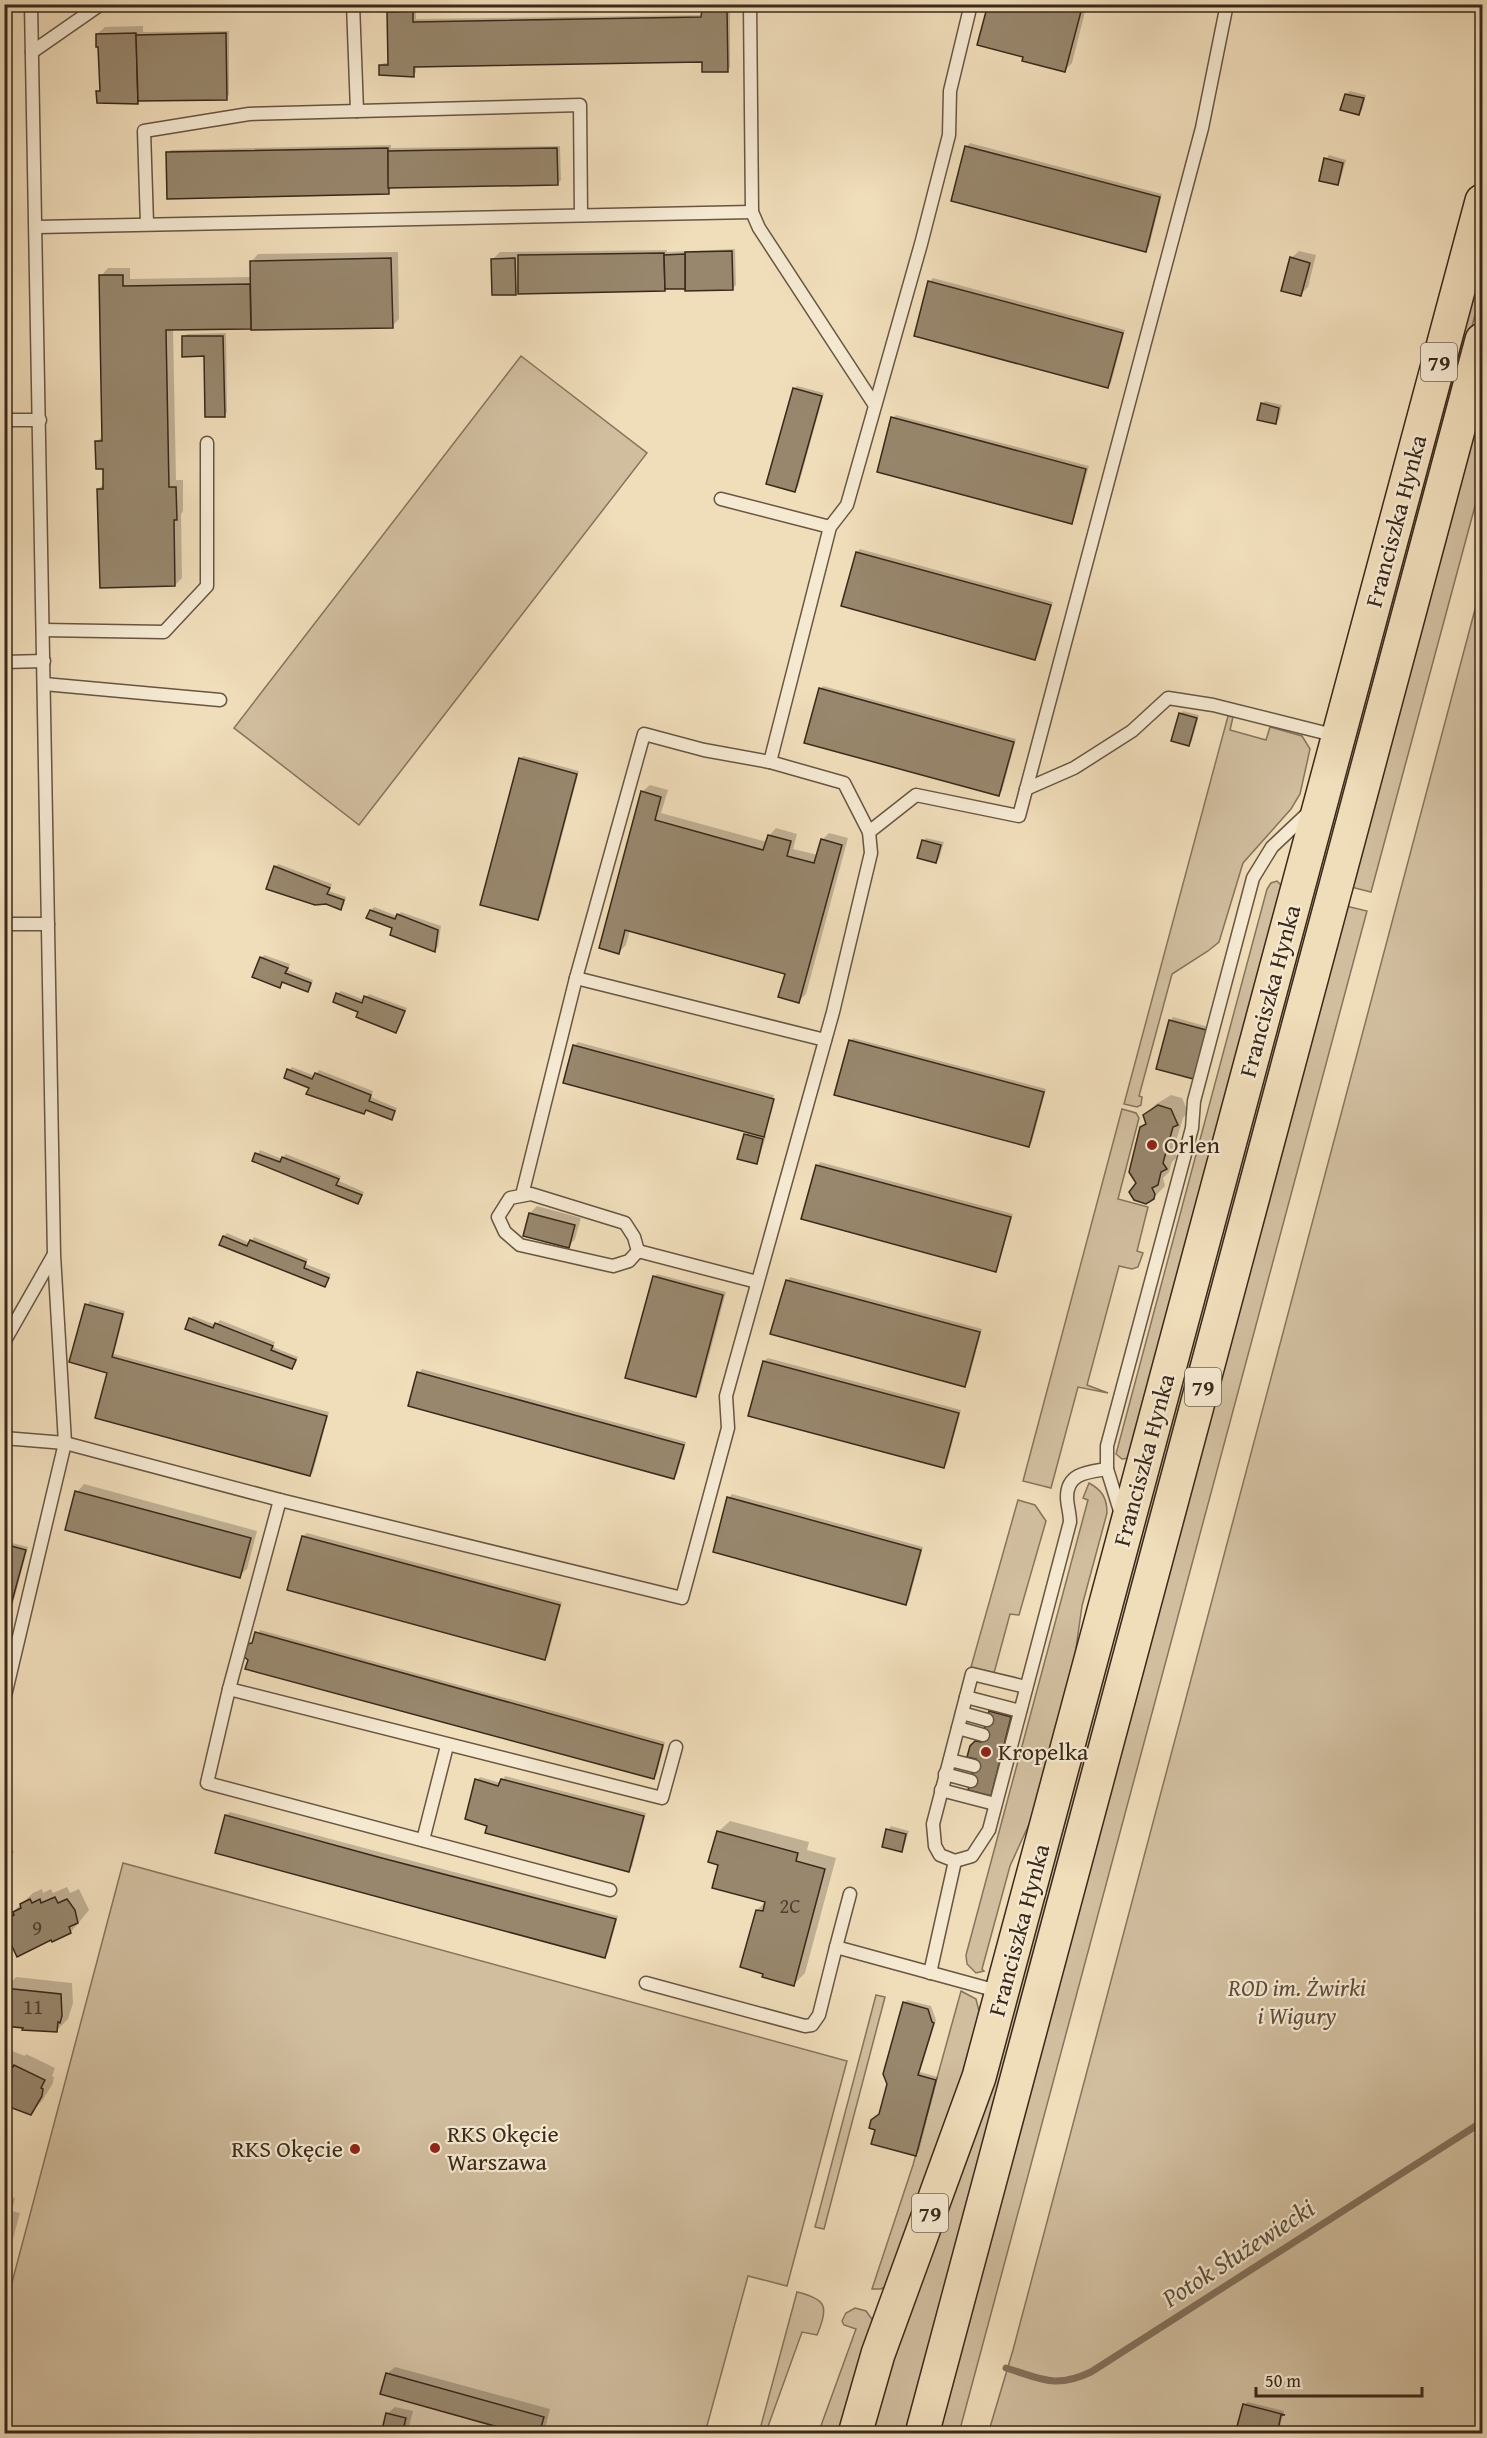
<svg xmlns="http://www.w3.org/2000/svg" width="1487" height="2438" font-family="'Gentium Book Plus',serif">
<rect width="100%" height="100%" fill="#f0ddba"/>
<filter id="stains"><feTurbulence type="fractalNoise" baseFrequency=".00333" numOctaves="4"/><feColorMatrix values="0 0 0 0 .2 0 0 0 0 .09 0 0 0 0 .02 0 0 0 .5 -.17"/></filter>
<radialGradient id="worn" r=".72"><stop offset=".6" stop-color="#630" stop-opacity="0"/><stop offset="1" stop-color="#630" stop-opacity=".3"/></radialGradient>
<g fill="#d1be9f" stroke="#85745c" stroke-width="1.5">
<polygon points="1482,247 1482,289 908,2433 868,2434"/>
<polygon points="521,356 647,453 359,825 234,728"/>
<polygon points="1482,398 1482,480 1371,892 1351,887"/>
<polygon points="1482,583 1482,2433 988,2434 1013,2350"/>
<polygon points="1228,716 1233,717 1230,730 1266,740 1270,727 1302,736 1310,749 1300,794 1291,809 1243,863 1219,942 1208,951 1172,974 1139,1096 1142,1097 1141,1105 1137,1107 1124,1104"/>
<polygon points="1277,881 1283,887 1130,1458 1122,1459 1116,1454 1267,889 1271,883"/>
<polygon points="1346,906 1367,911 959,2433 938,2434"/>
<polygon points="1122,1109 1136,1113 1139,1118 1118,1199 1148,1207 1137,1251 1143,1253 1138,1267 1132,1269 1119,1266 1087,1385 1108,1393 1078,1387 1051,1488 1023,1481"/>
<path d="M1089,1483C1102,1490 1107,1498 1107,1513L1082,1606L1071,1683L1035,1811L1010,1866L982,1969L984,1971L976,1973L967,1964L966,1955L1088,1500L1083,1498Z"/>
<polygon points="1018,1500 1035,1505 1046,1521 1019,1615 1010,1614 994,1673 971,1667"/>
<polygon points="123,1863 847,2061 787,2286 748,2276 705,2433 5,2434 5,2309"/>
<polygon points="961,1991 976,1999 980,2015 967,2065 886,2286 881,2289 872,2289 913,2165"/>
<polygon points="876,1995 885,1997 824,2229 815,2227"/>
<path d="M797,2292C827,2299 829,2307 817,2335L802,2332L766,2432L769,2433H759Z"/>
<polygon points="855,2308 866,2311 874,2322 840,2433 818,2434 856,2329 844,2325 842,2321 846,2313"/>
</g>
<g fill="#0003">
<polygon points="730,4 730,67 727,71 703,60 416,65 416,72 413,75 380,66 384,63 389,63 388,12 392,9 416,9 416,19 703,15 703,8 706,5"/>
<polygon points="989,4 1087,4 1072,63 1065,70 1024,56"/>
<polygon points="143,26 143,32 229,31 229,95 226,98 140,100 137,102 98,92 101,88 97,34 105,27"/>
<polygon points="1350,91 1366,95 1362,110 1359,114 1346,94"/>
<polygon points="970,143 1162,194 1149,247 1145,250 966,147"/>
<polygon points="391,145 391,148 560,146 561,180 558,183 391,187 388,193 168,153 171,150"/>
<polygon points="1329,155 1346,160 1340,181 1337,184 1326,159"/>
<polygon points="735,249 736,285 733,288 520,289 515,294 493,259 500,252 667,250 667,252"/>
<polygon points="1299,251 1316,255 1308,287 1300,295 1291,258"/>
<polygon points="398,252 399,319 392,326 173,329 176,480 183,480 183,511 181,514 182,578 175,585 98,489 105,483 104,467 97,441 104,435 101,276 108,268 130,268 130,279 251,277 251,262 258,254"/>
<polygon points="933,278 1125,330 1111,383 1108,386 929,282"/>
<polygon points="226,333 227,412 224,415 206,355 183,337 187,334"/>
<polygon points="797,386 824,393 798,487 795,490 794,389"/>
<polygon points="1265,401 1282,405 1279,419 1275,422 1262,404"/>
<polygon points="896,415 1089,466 1074,519 1071,522 893,418"/>
<polygon points="860,549 1053,602 1038,655 1034,658 857,552"/>
<polygon points="823,686 1016,739 1002,791 999,794 820,689"/>
<polygon points="1183,711 1199,715 1192,741 1189,745 1180,714"/>
<polygon points="523,756 579,771 541,915 538,919 520,759"/>
<polygon points="650,785 668,790 661,813 767,842 769,836 776,828 797,834 793,849 818,855 822,840 829,833 848,838 806,994 799,1001 787,972 630,930 626,945 619,952 642,792"/>
<polygon points="926,838 944,842 939,859 936,862 923,841"/>
<polygon points="278,864 332,884 329,891 346,897 344,905 340,908 275,867"/>
<polygon points="374,907 397,916 401,912 441,926 438,947 435,950 394,927 371,910"/>
<polygon points="264,955 290,964 288,970 313,980 311,987 307,990 283,981 279,987 261,958"/>
<polygon points="341,991 364,1000 369,994 407,1008 399,1028 396,1031 360,1011 338,994"/>
<polygon points="1173,1017 1216,1029 1204,1076 1170,1021"/>
<polygon points="853,1038 1046,1089 1032,1142 1029,1146 850,1041"/>
<polygon points="578,1042 774,1095 763,1134 766,1136 759,1159 756,1163 739,1158 746,1134 749,1131 565,1082 575,1045"/>
<polygon points="292,1067 315,1076 319,1070 373,1091 371,1097 397,1108 394,1115 391,1118 367,1109 364,1113 311,1087 289,1070"/>
<polygon points="1171,1095 1182,1098 1188,1112 1183,1118 1173,1151 1177,1157 1172,1162 1169,1172 1163,1178 1165,1186 1153,1198 1138,1184 1141,1128 1147,1122 1144,1116 1156,1104"/>
<polygon points="260,1150 282,1159 286,1154 341,1176 339,1181 364,1192 361,1198 358,1202 254,1161"/>
<polygon points="820,1162 1013,1214 998,1267 995,1270 817,1166"/>
<polygon points="537,1206 581,1218 575,1239 568,1247 530,1213"/>
<polygon points="227,1233 250,1243 254,1237 308,1259 306,1264 331,1274 328,1282 325,1285 224,1236"/>
<polygon points="657,1274 726,1292 699,1393 695,1396 654,1277"/>
<polygon points="790,1277 982,1329 968,1382 964,1385 787,1281"/>
<polygon points="90,1301 125,1311 114,1354 329,1412 313,1472 310,1475 109,1372 87,1305"/>
<polygon points="193,1316 216,1325 220,1320 275,1342 273,1347 298,1357 295,1365 292,1368 190,1319"/>
<polygon points="768,1358 961,1410 947,1463 944,1466 764,1361"/>
<polygon points="422,1369 686,1442 677,1474 674,1477 419,1373"/>
<polygon points="84,1484 257,1531 247,1569 239,1576 77,1492"/>
<polygon points="732,1494 923,1547 909,1600 906,1604 729,1498"/>
<polygon points="307,1533 562,1602 548,1655 544,1659 289,1589 303,1536"/>
<polygon points="4,1541 28,1547 4,1637"/>
<polygon points="260,1630 665,1742 657,1774 654,1777 249,1659 244,1648 255,1640"/>
<polygon points="994,1709 1014,1714 993,1791 990,1794 978,1758 971,1747 980,1738 983,1739 990,1712"/>
<polygon points="505,1776 646,1813 632,1867 628,1870 477,1780 480,1777 501,1783"/>
<polygon points="230,1812 618,1916 608,1953 605,1956 216,1852 226,1815"/>
<polygon points="730,1821 809,1842 807,1850 836,1858 805,1973 794,1984 757,1910 766,1901 720,1864 718,1832"/>
<polygon points="891,1826 909,1831 904,1847 901,1850 888,1830"/>
<polygon points="4,1842 14,1852 4,1867"/>
<polygon points="67,1887 70,1893 79,1889 89,1910 71,1932 53,1940 4,1920 33,1893 42,1889 43,1893 51,1889 53,1893"/>
<polygon points="16,1977 72,1983 73,2003 68,2019 57,2030 5,1989"/>
<polygon points="907,2000 931,2006 936,2020 920,2072 938,2077 919,2151 915,2154 881,2113 904,2003"/>
<polygon points="4,2048 25,2056 26,2054 55,2068 52,2076 54,2077 53,2083 42,2101 30,2113 4,2102"/>
<polygon points="4,2188 7,2189 6,2196 15,2198 12,2211 20,2213 4,2271"/>
<polygon points="395,2367 550,2409 545,2429 540,2434 529,2434 387,2374"/>
<polygon points="1248,2402 1284,2411 1278,2434 1237,2434 1244,2405"/>
<polygon points="395,2407 413,2411 407,2434 382,2434 387,2414"/>
<polygon points="476,2426 507,2434 468,2434"/>
</g>
<g fill="none" stroke-linecap="round" stroke-linejoin="round">
<path stroke="#82705a" stroke-width="7" d="M1006,2368C1042,2379 1055,2389 1091,2372L1482,2122"/>
</g>
<g fill="#98876d" stroke="#39291a" stroke-width="1.5">
<polygon points="988,4 1083,4 1065,72 1022,61 1023,57 977,45"/>
<polygon points="727,7 728,72 702,72 702,62 414,67 414,77 379,75 379,65 388,65 387,12 413,11 413,22 701,17 702,8"/>
<polygon points="136,33 138,104 97,103 96,91 100,91 98,47 96,47 96,34"/>
<polygon points="226,33 227,100 138,101 136,35"/>
<polygon points="1345,94 1364,98 1359,115 1340,110"/>
<polygon points="965,146 1160,197 1146,252 951,201"/>
<polygon points="388,148 389,194 167,199 166,152"/>
<polygon points="557,148 558,185 388,188 388,151"/>
<polygon points="1324,158 1343,163 1338,185 1319,181"/>
<polygon points="732,251 733,290 685,291 685,252"/>
<polygon points="664,253 665,291 518,294 518,255"/>
<polygon points="685,254 685,289 665,289 664,255"/>
<polygon points="1290,257 1310,263 1301,296 1281,291"/>
<polygon points="391,258 393,328 251,330 250,261"/>
<polygon points="515,258 516,295 492,295 491,259"/>
<polygon points="99,275 123,275 123,286 250,284 251,329 166,330 169,487 176,487 177,520 174,520 175,586 100,588 97,489 103,489 103,469 96,469 95,441 102,441"/>
<polygon points="928,281 1123,333 1108,388 914,336"/>
<polygon points="182,336 223,336 225,417 205,417 204,356 182,357"/>
<polygon points="793,388 822,396 795,492 766,484"/>
<polygon points="1261,403 1279,408 1276,424 1257,420"/>
<polygon points="891,417 1086,469 1072,524 877,472"/>
<polygon points="856,552 1051,605 1035,660 841,606"/>
<polygon points="819,688 1014,742 999,796 804,743"/>
<polygon points="1179,713 1197,718 1189,746 1171,741"/>
<polygon points="519,758 577,774 538,920 480,905"/>
<polygon points="641,791 661,797 655,820 763,850 768,835 791,841 787,856 814,863 821,839 842,845 799,1003 778,997 785,974 625,930 619,954 599,948"/>
<polygon points="922,840 941,845 936,863 917,858"/>
<polygon points="274,866 330,888 327,894 344,900 341,910 326,904 315,905 266,889"/>
<polygon points="370,910 395,919 397,914 438,930 435,952 390,935 392,928 366,918"/>
<polygon points="260,957 288,968 285,973 311,983 308,992 282,982 280,988 252,977"/>
<polygon points="336,993 362,1003 364,996 405,1011 396,1033 356,1017 358,1012 333,1002"/>
<polygon points="1169,1020 1214,1032 1201,1081 1156,1069"/>
<polygon points="849,1040 1044,1092 1029,1147 834,1095"/>
<polygon points="573,1045 774,1099 764,1137 563,1083"/>
<polygon points="287,1069 312,1079 315,1073 371,1095 369,1101 395,1111 392,1120 366,1110 364,1114 306,1094 309,1088 284,1078"/>
<polygon points="1158,1105 1171,1109 1178,1125 1173,1127 1163,1163 1167,1169 1161,1172 1158,1185 1152,1188 1155,1194 1154,1199 1146,1204 1134,1200 1129,1192 1136,1183 1129,1172 1140,1127 1146,1124 1143,1115"/>
<polygon points="744,1134 763,1139 757,1164 737,1159"/>
<polygon points="255,1153 280,1162 282,1157 339,1179 336,1185 362,1195 358,1204 252,1161"/>
<polygon points="816,1165 1011,1217 996,1272 801,1219"/>
<polygon points="529,1213 575,1225 569,1248 523,1236"/>
<polygon points="223,1236 247,1246 250,1240 306,1262 304,1268 329,1278 325,1287 219,1245"/>
<polygon points="653,1276 723,1295 696,1397 625,1378"/>
<polygon points="786,1280 980,1332 965,1387 770,1334"/>
<polygon points="85,1304 123,1314 112,1357 327,1416 310,1476 95,1418 107,1373 69,1362"/>
<polygon points="189,1318 213,1328 215,1323 273,1346 271,1350 296,1360 292,1369 185,1329"/>
<polygon points="763,1361 959,1413 944,1468 748,1416"/>
<polygon points="417,1372 684,1445 674,1479 408,1406"/>
<polygon points="75,1491 251,1538 240,1578 65,1530"/>
<polygon points="727,1497 921,1550 906,1605 713,1552"/>
<polygon points="302,1536 560,1605 545,1660 287,1590"/>
<polygon points="4,1544 26,1550 4,1631"/>
<polygon points="255,1632 663,1745 654,1779 245,1669 248,1660 243,1656 246,1644 252,1643"/>
<polygon points="989,1711 1011,1717 991,1796 968,1790 976,1759 967,1757 970,1746 975,1741 981,1742"/>
<polygon points="475,1779 498,1786 501,1779 644,1816 629,1872 485,1833 487,1826 465,1819"/>
<polygon points="225,1815 378,1857 616,1919 605,1958 215,1853"/>
<polygon points="886,1829 906,1834 902,1852 882,1847"/>
<polygon points="717,1831 798,1853 796,1861 825,1869 794,1986 762,1977 763,1974 740,1967 756,1910 763,1911 765,1902 712,1888 718,1865 708,1862"/>
<polygon points="55,1897 58,1903 67,1899 75,1910 78,1923 69,1927 71,1933 52,1942 51,1940 17,1957 4,1929 4,1920 14,1915 13,1912 21,1908 20,1904 30,1899 32,1903 40,1899 41,1903"/>
<polygon points="4,1988 61,1994 62,2016 60,2023 58,2022 57,2032 22,2030 23,2028 4,2026"/>
<polygon points="903,2002 928,2009 932,2022 934,2023 918,2075 936,2080 916,2156 871,2144 875,2130 869,2128 871,2120 879,2114 887,2084 883,2074"/>
<polygon points="4,2063 13,2067 14,2065 45,2080 41,2088 43,2089 42,2096 31,2115 4,2105"/>
<polygon points="386,2373 544,2417 539,2434 523,2434 380,2394"/>
<polygon points="1243,2404 1285,2415 1281,2415 1277,2434 1235,2434"/>
<polygon points="386,2413 406,2418 402,2434 381,2434"/>
</g>
<g fill="none" stroke-linecap="round" stroke-linejoin="round">
<defs>
<g id="service">
<polyline points="353,4 357,111"/>
<polyline points="750,4 752,212 759,228 874,404"/>
<polyline points="32,52 101,4"/>
<polyline points="147,224 144,131 249,114 580,105 581,214"/>
<polyline points="37,227 752,212"/>
<polyline points="4,420 40,420"/>
<polyline points="721,499 830,527"/>
<polyline points="43,630 164,632 207,586 207,443"/>
<polyline points="4,662 44,661"/>
<polyline points="44,684 220,700"/>
<polyline points="770,762 704,750 644,734 576,978 825,1040"/>
<polyline points="1026,789 1074,768 1132,731 1168,698 1213,705 1337,736"/>
<polyline points="869,832 916,795 1019,816 1202,128 1227,4"/>
<polyline points="4,924 48,924"/>
<polygon points="531,1194 625,1223 634,1237 638,1251 629,1261 613,1266 520,1245 505,1232 498,1217 510,1198"/>
<polyline points="522,1195 576,978"/>
<polyline points="638,1251 757,1282"/>
<polyline points="4,1342 53,1256"/>
<polyline points="4,1438 65,1443 280,1500 682,1598 728,1428 726,1396 833,1012 871,853 869,832 844,783 770,762 830,527 847,505 921,244 949,135 950,91 971,4"/>
<polyline points="280,1500 229,1689 207,1783 610,1890"/>
<polyline points="1121,1514 1107,1469 1107,1446 1192,1128 1194,1101 1253,878 1272,847 1309,812"/>
<polyline points="229,1689 662,1798 676,1747"/>
<polyline points="966,1697 1020,1711"/>
<polyline points="4,1700 65,1443 54,1255 31,4"/>
<polyline points="962,1713 987,1720"/>
<polyline points="958,1728 983,1735"/>
<polyline points="950,1760 974,1766"/>
<polyline points="945,1774 971,1781"/>
<polyline points="941,1790 995,1804"/>
<polyline points="423,1840 447,1746"/>
<path d="M955,1861L972,1856L989,1830L1070,1522C1070,1513 1067,1505 1067,1497C1067,1473 1088,1472 1107,1469"/>
<polyline points="836,1947 850,1894"/>
<polyline points="930,1973 955,1861 940,1855 935,1846 933,1824 972,1674 1026,1687"/>
<polyline points="646,1983 805,2026 812,2025 819,2015 836,1947 1001,1992"/>
</g>
<g id="primary">
<polyline points="855,2434 878,2354 979,2077 1482,201"/>
<polyline points="922,2434 1482,340"/>
</g>
</defs>
<use href="#service" stroke="#675642" stroke-width="15"/>
<use href="#primary" stroke="#39291a" stroke-width="36"/>
<use href="#service" stroke="#f5e9d2" stroke-width="12"/>
<use href="#primary" stroke="#f0ddba" stroke-width="33"/>
</g>
<g fill="#8f2418" stroke="#f5e9d2" stroke-width="2">
<circle cx="1152" cy="1145" r="6"/>
<circle cx="986" cy="1752" r="6"/>
<circle cx="435" cy="2148" r="6"/>
<circle cx="355" cy="2149" r="6"/>
</g>
<g text-anchor="middle" stroke-width="4.5" stroke-linejoin="round" paint-order="stroke">
<g font-size="21" fill="#51402f">
<text x="790" y="1913">2C</text>
<text x="37" y="1935">9</text>
<text x="33" y="2014">11</text>
</g>
<g fill="#f5e9d2" stroke="#716351" stroke-width="1.5">
<rect x="1421" y="343" width="36" height="38" rx="4.5"/>
<rect x="1185" y="1368" width="36" height="38" rx="4.5"/>
<rect x="912" y="2194" width="36" height="38" rx="4.5"/>
</g>
<g font-size="22" font-weight="bold" fill="#39291a">
<text x="1439" y="370">79</text>
<text x="1203" y="1395">79</text>
<text x="930" y="2221">79</text>
</g>
<g font-size="24" fill="#39291a" stroke="#f5e9d2">
<text transform="translate(1396 521) rotate(-75)" y="8">Franciszka Hynka</text>
<text transform="translate(1270 991) rotate(-75)" y="8">Franciszka Hynka</text>
<text transform="translate(1144 1460) rotate(-75)" y="8">Franciszka Hynka</text>
<text transform="translate(1019 1930) rotate(-75)" y="8">Franciszka Hynka</text>
</g>
<g font-size="24" fill="#39291a" stroke="#f5e9d2" text-anchor="start">
<text x="1164" y="1153">Orlen</text>
<text x="998" y="1760">Kropelka</text>
<text x="447" y="2142">RKS Okęcie<tspan x="447" dy="28">Warszawa</tspan></text>
<text x="343" y="2157" text-anchor="end">RKS Okęcie</text>
</g>
<g font-size="24" font-style="italic" fill="#5f4e3b" stroke="#f5e9d2">
<text x="1297" y="1996">ROD im. Żwirki<tspan x="1297" dy="28">i Wigury</tspan></text>
</g>
<g font-size="26" font-style="italic" fill="#5d4d3a" stroke="#f5e9d2">
<text transform="translate(1238 2253) rotate(-33)" y="9">Potok Służewiecki</text>
</g>
</g>
<rect width="1487" height="2438" fill="none" stroke="#f0ddba" stroke-width="24"/>
<rect x="6" y="6" width="1475" height="2426" fill="none" stroke="#39291a" stroke-width="3"/>
<rect x="12" y="12" width="1463" height="2414" fill="none" stroke="#39291a" stroke-width="1.5"/>
<path d="M1256 2387v9h166v-9" fill="none" stroke="#39291a" stroke-width="3"/>
<text x="1265" y="2387" font-size="18" fill="#39291a" stroke="#f5e9d2" stroke-width="4.5" paint-order="stroke">50 m</text>
<rect width="100%" height="100%" filter="url(#stains)"/>
<rect width="100%" height="100%" fill="url(#worn)"/>
</svg>
